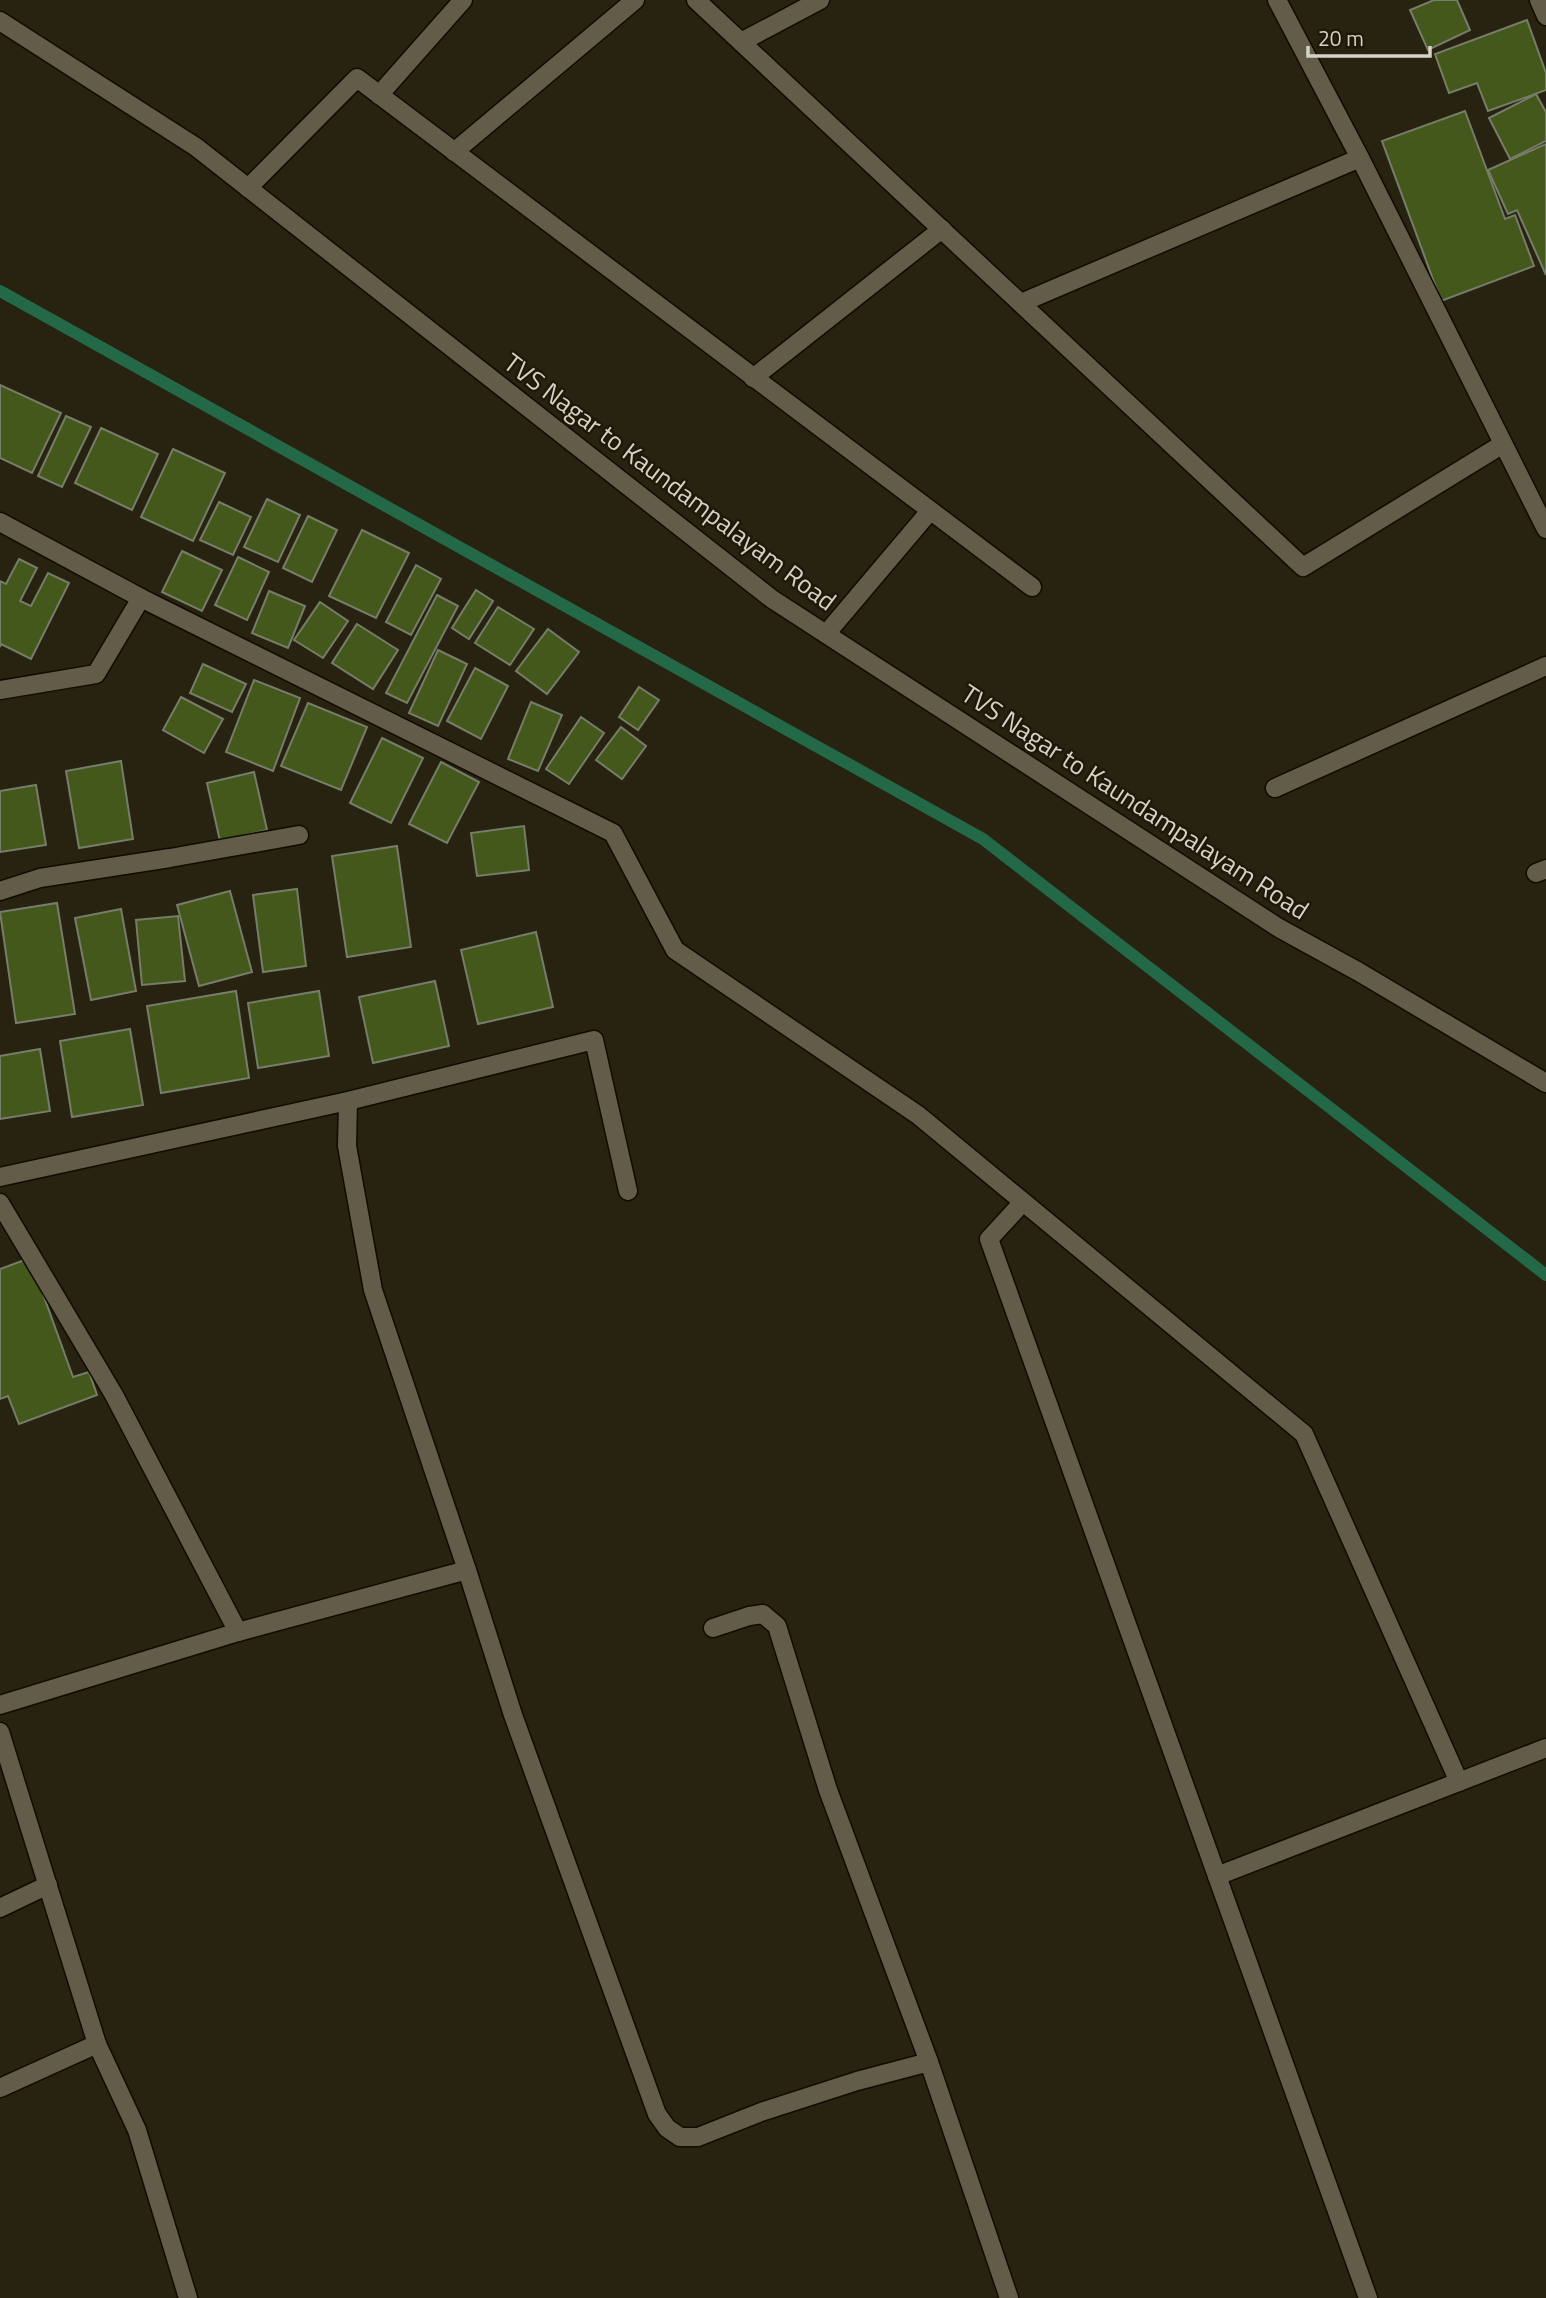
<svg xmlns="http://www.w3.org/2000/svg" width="1546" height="2298" font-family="'Titillium Web',sans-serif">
<rect width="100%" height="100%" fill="#282211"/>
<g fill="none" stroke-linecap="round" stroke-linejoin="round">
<polyline stroke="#236947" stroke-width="12" points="0,291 983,839 1546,1275"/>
</g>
<g fill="#44581b" stroke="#767d6a" stroke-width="2">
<polygon points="1434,0 1457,0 1470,30 1428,50 1410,10"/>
<polygon points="1527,20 1546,73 1546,90 1488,111 1477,83 1449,93 1435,54"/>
<polygon points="1536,94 1546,112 1546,141 1510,159 1489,118"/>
<polygon points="1465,111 1505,219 1515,215 1534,266 1441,301 1382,141"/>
<polygon points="1546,144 1546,275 1517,210 1508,214 1488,170"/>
<polygon points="0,385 61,413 32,473 0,458"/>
<polygon points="66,416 91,427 62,487 38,476"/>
<polygon points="101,428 158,454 132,510 75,483"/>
<polygon points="173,449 225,473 193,541 141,517"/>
<polygon points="267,499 300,515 278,562 244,547"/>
<polygon points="219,502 251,517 233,555 200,540"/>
<polygon points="308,516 337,530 312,582 283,568"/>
<polygon points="362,530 409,553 376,618 329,596"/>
<polygon points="182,551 222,570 202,611 162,592"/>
<polygon points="238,557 269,572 247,620 215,605"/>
<polygon points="19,559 37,568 20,601 31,606 48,573 69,583 31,659 1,644 0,647 0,581 6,584"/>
<polygon points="416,565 441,579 411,635 386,622"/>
<polygon points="476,590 493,601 469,639 452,628"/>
<polygon points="269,591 305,606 288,648 252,633"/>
<polygon points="437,595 458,606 407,703 386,693"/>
<polygon points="320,602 348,621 323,658 294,640"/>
<polygon points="498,607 534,629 510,665 475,643"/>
<polygon points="357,624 398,650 373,689 332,663"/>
<polygon points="548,629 579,652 547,694 516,671"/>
<polygon points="438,650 467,664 438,726 409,713"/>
<polygon points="203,664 246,684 232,712 190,693"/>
<polygon points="475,668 508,686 481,739 447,721"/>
<polygon points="254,680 300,698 273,771 226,752"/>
<polygon points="639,687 659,700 638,730 619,717"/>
<polygon points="181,697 223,719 204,753 163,730"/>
<polygon points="531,702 562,715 538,771 508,759"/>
<polygon points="308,703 367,727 341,790 281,766"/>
<polygon points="581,717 604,733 569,784 546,769"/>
<polygon points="621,727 646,746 622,779 596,760"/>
<polygon points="382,738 423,758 391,823 350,803"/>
<polygon points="121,761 133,839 79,848 66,771"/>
<polygon points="441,762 479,782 447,843 409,824"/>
<polygon points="254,772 267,830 220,841 207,783"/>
<polygon points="36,785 46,845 0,852 0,791"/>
<polygon points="524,826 529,870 477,876 471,833"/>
<polygon points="397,846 411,947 347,957 332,856"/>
<polygon points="297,889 306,966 263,972 253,895"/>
<polygon points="230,891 252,972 199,986 177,905"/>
<polygon points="57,903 75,1014 16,1023 0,912"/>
<polygon points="121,909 136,991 91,1000 75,918"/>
<polygon points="178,916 185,981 142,985 136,920"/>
<polygon points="536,932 553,1007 478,1024 461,950"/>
<polygon points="435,981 449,1046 373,1063 359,997"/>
<polygon points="236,991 249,1078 161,1093 147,1006"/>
<polygon points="319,991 329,1056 258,1068 248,1003"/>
<polygon points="130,1029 143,1105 72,1117 60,1041"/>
<polygon points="40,1049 50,1111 0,1119 0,1056"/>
<polygon points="30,1258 73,1377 89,1372 97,1395 19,1424 8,1396 0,1399 0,1269"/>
</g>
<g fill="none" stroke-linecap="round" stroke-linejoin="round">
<defs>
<g id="minor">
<polyline points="696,0 1303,567 1503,444"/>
<polyline points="1277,0 1360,158 1546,529"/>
<polyline points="1539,0 1546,16"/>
<polyline points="0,21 196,147 772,599 1279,928 1359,972 1546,1083"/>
<polyline points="741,42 820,0"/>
<polyline points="379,95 463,0"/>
<polyline points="454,152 635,0"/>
<polyline points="248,188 357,78 1032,587"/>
<polyline points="1021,303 1360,158"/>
<polyline points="753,378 942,229"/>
<polyline points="0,522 141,598"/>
<polyline points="826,634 930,511"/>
<polyline points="0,690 96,674 141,598 613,833 675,950 918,1115 1304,1434 1459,1782"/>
<polyline points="1275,788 1546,666"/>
<polyline points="1536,873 1546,869"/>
<polyline points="0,891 40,878 170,858 299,835"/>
<polyline points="348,1101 347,1146 373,1290 467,1570 513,1715 657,2114 667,2128 680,2137 698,2137 761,2112 857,2081 929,2062 1009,2298"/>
<polyline points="0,1177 348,1101 594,1040 628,1191"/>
<polyline points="1023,1202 989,1239 1368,2298"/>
<polyline points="0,1203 114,1395 238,1632"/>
<polyline points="713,1628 749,1616 763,1614 777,1626 828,1790 929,2062"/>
<polyline points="0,1705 238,1632 467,1570"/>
<polyline points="0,1732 97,2044 137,2130 188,2298"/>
<polyline points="1217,1876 1546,1748"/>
<polyline points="0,1908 48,1885"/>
<polyline points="0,2088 97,2044"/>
</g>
</defs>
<use href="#minor" stroke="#110b00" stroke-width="21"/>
<use href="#minor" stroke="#625c49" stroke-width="18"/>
</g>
<g text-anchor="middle" stroke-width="5" stroke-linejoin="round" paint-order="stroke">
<g font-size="26" fill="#d5d2c7" stroke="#1e1908">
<text transform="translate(670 482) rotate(37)" y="9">TVS Nagar to Kaundampalayam Road</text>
<text transform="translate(1135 802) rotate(33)" y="9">TVS Nagar to Kaundampalayam Road</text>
</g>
</g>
<path d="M1308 46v10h122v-10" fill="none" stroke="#d5d2c7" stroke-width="3.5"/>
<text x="1318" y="46" font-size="21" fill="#d5d2c7" stroke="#1e1908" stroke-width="5" paint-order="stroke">20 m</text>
</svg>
